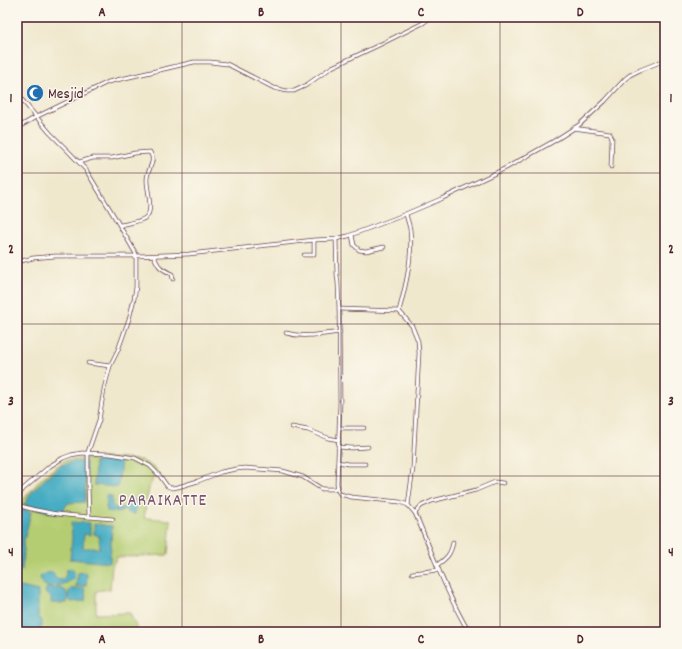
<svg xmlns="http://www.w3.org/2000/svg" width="682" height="649" font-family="Dekko,sans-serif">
<rect width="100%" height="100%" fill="#fbf7ec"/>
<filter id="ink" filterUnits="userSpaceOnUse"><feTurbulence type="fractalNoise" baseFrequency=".025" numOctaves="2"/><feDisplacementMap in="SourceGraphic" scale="8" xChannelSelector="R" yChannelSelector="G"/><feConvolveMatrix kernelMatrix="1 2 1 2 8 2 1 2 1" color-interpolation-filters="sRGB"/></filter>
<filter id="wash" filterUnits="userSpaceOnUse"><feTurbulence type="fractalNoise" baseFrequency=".012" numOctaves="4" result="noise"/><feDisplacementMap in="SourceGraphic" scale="16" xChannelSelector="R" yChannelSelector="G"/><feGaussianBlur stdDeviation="0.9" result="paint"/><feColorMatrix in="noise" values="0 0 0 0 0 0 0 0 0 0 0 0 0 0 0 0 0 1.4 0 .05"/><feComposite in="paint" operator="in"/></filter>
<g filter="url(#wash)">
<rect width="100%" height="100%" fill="#f0e8cd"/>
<polygon fill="#b5cd72" stroke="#80764e" points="103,458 141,460 157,470 149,488 144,518 171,520 168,555 117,557 112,566 110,589 96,591 96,614 130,613 137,629 133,632 17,632 17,512 22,501 42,478 65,460"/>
<g fill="#43abc2" stroke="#466576">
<polygon points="95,461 121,461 118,487 94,485"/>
<polygon points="72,462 86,462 85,502 68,503 62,512 56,514 24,505 32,492 46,478 62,465"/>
<path d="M107,495L112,496V505C117,511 121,507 128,507L130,499L138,500L135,514L127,512V510H124L121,512H108L106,508L107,503L106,497Z"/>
<polygon points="22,509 31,512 23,545 24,550 22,570 17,572 17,524"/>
<polygon points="71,522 90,523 90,535 84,534 83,548 100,548 99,536 94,534 94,524 112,526 110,563 70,559 72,537"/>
<path d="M70,568C75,571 75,574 74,579L64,584L47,587C43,585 41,581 40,577C44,573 48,572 53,573C56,579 57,581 63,579L66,575V570Z"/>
<polygon points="84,572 87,574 86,586 76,586 78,573"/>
<polygon points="17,586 38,591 38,618 41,619 41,632 17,632"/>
<path d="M47,588H61L66,591L68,599L67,603H51C51,598 51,596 46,594L45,591Z"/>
<path d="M84,588C86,593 86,596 85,601L71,602C69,598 66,593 71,589Z"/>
</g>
</g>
<g filter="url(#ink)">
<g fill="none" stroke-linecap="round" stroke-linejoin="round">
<defs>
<g id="street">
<polyline points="17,94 50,133 70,153 86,170 114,216 136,254 136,287 134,299 129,319 118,350 110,366 104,389 99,420 88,452 88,486 89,517 113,519"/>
<polyline points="17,128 36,117 108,82 194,62 210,62 227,64 274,88 287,91 294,91 305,86 332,67 377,46 423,23 431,17"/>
<polyline points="573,128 610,133 612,138 611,167"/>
<path d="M79,162L93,158H112L135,153L150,152C157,163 146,169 147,181C147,190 154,211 146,217C142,221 126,224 120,225"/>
<polyline points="352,235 354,245 359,250 366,251 384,247"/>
<path d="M336,239L337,275L338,283L339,309L340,402L337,483L338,491L340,494L351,497L400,502L408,505L415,513C432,552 447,595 469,632"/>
<polyline points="304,255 312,255 314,254 314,240"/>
<path d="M154,256C158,267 161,269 172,274L173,279"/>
<polyline points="17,262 33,258 55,256 136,256 189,254 314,240 336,239 348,236 396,218 441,199 506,168 554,141 579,125 605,101 625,79 630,75 640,70 665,60"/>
<polyline points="339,309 399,311 412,326 418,341 419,353 413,468 408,505"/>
<path d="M399,311C406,285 413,256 410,229C409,224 407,219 406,214"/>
<path d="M286,333C303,338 322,334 340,332"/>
<polyline points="88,363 110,366"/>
<polyline points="292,427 308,430 328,438 339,440"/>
<polyline points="340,428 364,428"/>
<polyline points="338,447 352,448 368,447"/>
<polyline points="338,462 348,464 365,464"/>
<polyline points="17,499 22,490 50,466 63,458 71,455 82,453 110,454 135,458 150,466 160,476 167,486 172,488 178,487 198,481 221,472 236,469 245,468 283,471 303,477 322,489 334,489 338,487"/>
<path d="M17,505C42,513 63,515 89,517"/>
<polyline points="415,513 421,506 432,501 476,490 495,482 503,483"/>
<path d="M437,565C447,558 451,554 453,542"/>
<polyline points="412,573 439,570"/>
</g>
</defs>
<use href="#street" stroke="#633d43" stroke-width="4.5"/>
<use href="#street" stroke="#fff" stroke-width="3"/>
</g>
</g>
<path fill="none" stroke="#4a1f2b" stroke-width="1" stroke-opacity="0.55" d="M182,17V632M341,17V632M500,17V632M17,173H665M17,324H665M17,476H665"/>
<defs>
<symbol id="mosque-disc" viewBox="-11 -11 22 22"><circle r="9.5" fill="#1f6fb2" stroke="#fbf7ec"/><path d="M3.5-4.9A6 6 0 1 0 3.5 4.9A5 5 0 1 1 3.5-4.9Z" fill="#fff"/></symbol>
</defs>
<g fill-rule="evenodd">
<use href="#mosque-disc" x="25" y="83" width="20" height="20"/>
</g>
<g text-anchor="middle" stroke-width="3" stroke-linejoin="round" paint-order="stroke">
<g font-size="15" fill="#4a1f2b" stroke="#fbf7ec" text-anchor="start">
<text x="48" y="98">Mesjid</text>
</g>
<g font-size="17" letter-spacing="1" fill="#7a5372" stroke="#fbf7ec">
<text x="163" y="505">PARAIKATTE</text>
</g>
</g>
<rect width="682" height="649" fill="none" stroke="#fbf7ec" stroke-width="44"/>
<rect x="22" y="22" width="638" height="605" fill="none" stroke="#4a1f2b" stroke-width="1.5"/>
<g font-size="13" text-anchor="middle" font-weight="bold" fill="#4a1f2b">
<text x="102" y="16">A</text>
<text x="261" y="16">B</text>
<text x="421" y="16">C</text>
<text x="580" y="16">D</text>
<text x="11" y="102">1</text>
<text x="671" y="102">1</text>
<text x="11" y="253">2</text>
<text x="671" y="253">2</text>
<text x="11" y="405">3</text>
<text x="671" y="405">3</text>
<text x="11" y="556">4</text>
<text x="671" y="556">4</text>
<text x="102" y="643">A</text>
<text x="261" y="643">B</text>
<text x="421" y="643">C</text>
<text x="580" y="643">D</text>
</g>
</svg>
